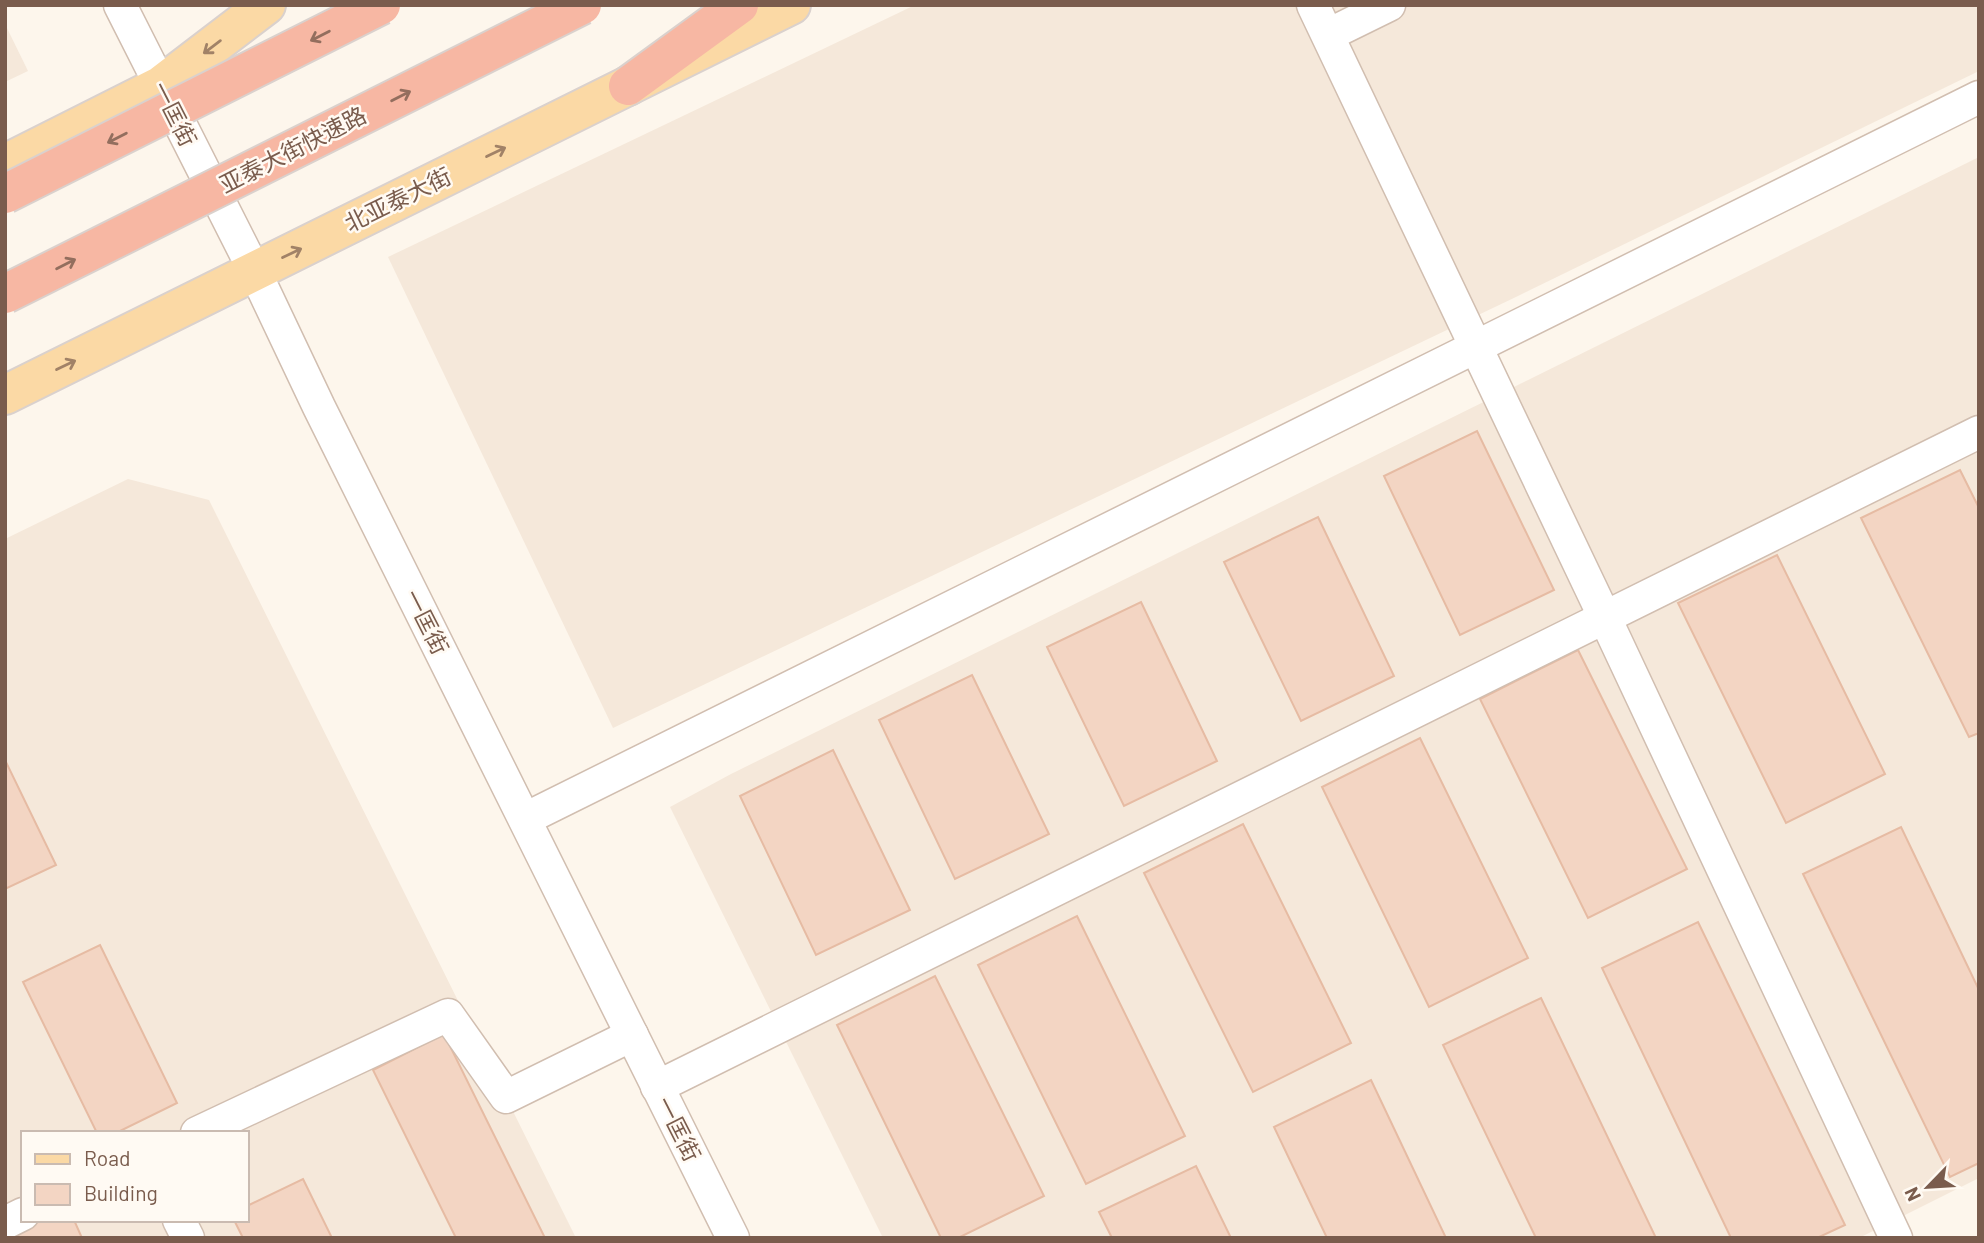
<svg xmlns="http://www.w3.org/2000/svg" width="1984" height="1243" font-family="Barlow,'Noto Sans SC',sans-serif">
<rect width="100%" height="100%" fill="#fdf6ec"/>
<g fill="#f5e8da" fill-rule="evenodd">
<polygon points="915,5 1979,5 1979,71 1518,296 613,728 388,257"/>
<polygon points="5,24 28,71 5,82"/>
<polygon points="1979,157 1979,1178 1859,1238 883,1238 670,807 731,774"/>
<path d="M128,479L209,500L576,1238H5V539ZM23,1133H247V1220H23Z"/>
</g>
<g fill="#f3d5c3" stroke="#e6bba3" stroke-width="2">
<polygon points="1477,431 1554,590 1460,635 1384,476"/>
<polygon points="1960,470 1979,508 1979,733 1969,737 1861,518"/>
<polygon points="1318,517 1394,676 1301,721 1224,562"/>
<polygon points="1777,555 1885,774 1786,823 1678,603"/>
<polygon points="1141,602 1217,761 1124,806 1047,647"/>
<polygon points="1578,650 1687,869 1588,918 1480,699"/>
<polygon points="972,675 1049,834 955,879 879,720"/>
<polygon points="1420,738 1528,958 1429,1007 1322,787"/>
<polygon points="833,750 910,910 816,955 740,796"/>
<polygon points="5,760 56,865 5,889"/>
<polygon points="1243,824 1351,1043 1253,1092 1144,873"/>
<polygon points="1901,827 1979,990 1979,1163 1950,1177 1803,874"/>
<polygon points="1077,916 1185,1136 1086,1184 978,965"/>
<polygon points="1698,922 1845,1225 1817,1238 1731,1238 1602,968"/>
<polygon points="100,945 177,1103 116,1133 97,1133 23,982"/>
<polygon points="935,976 1044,1196 958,1238 941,1238 837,1025"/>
<polygon points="1541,998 1656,1238 1536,1238 1443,1045"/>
<polygon points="444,1034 545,1238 456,1238 373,1070"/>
<polygon points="1371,1080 1446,1238 1327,1238 1274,1127"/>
<polygon points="1196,1166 1231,1238 1112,1238 1099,1212"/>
<polygon points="303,1179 332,1238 243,1238 234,1220 247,1220 247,1206"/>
<polygon points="24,1220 74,1220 82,1238 5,1238"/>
</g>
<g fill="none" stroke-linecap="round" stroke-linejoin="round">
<defs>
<g id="minor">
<polyline points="120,5 255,272 319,407 733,1238"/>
<polyline points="1313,5 1605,618 1896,1238"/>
<polyline points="1328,35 1389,5"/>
<polyline points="525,819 1979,97"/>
<polyline points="657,1087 1979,432"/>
<polyline points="197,1133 448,1015 506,1097 632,1035"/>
<polyline points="179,1220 188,1238"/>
<polyline points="5,1223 23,1214"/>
</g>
<g id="major">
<polyline points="5,164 160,86 266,5"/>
<polyline points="5,395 791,5"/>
</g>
<polyline id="highway" points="628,86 739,5"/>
</defs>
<use href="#minor" stroke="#d1beb0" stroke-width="35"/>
<use href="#major" stroke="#dad1cd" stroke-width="42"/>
<use href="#highway" stroke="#dad1cd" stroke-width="42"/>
<use href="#minor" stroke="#fff" stroke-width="32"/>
<use href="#major" stroke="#fbd9a5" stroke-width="38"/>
<use href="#highway" stroke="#f7b7a3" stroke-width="38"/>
<defs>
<g id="highway-bridge">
<polyline points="5,194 381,5"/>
<polyline points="5,294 582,5"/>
</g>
</defs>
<use href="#highway-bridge" stroke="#dad1cd" stroke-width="42" stroke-linecap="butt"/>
<use href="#highway-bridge" stroke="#f7b7a3" stroke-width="38"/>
</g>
<defs><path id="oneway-shaft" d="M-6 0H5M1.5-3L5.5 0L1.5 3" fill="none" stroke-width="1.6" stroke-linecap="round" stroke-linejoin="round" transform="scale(1.75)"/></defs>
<g stroke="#936e5e">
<use href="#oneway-shaft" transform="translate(320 36) rotate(153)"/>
<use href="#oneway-shaft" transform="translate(401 96) rotate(-27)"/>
<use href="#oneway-shaft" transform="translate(117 138) rotate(153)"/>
<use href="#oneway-shaft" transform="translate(66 264) rotate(-27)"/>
</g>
<g stroke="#a18267">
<use href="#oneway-shaft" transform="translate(212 47) rotate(143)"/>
<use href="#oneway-shaft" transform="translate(496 152) rotate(-26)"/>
<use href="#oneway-shaft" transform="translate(292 253) rotate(-26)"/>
<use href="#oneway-shaft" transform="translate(66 365) rotate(-26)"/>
</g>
<g text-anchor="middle" stroke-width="5" stroke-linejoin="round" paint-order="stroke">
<g font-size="23" fill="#7a5c4d" stroke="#fffaf3">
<text transform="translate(174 114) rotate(63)" y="8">一匡街</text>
<text transform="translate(293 150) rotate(-27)" y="8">亚泰大街快速路</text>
<text transform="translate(398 200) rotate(-26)" y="8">北亚泰大街</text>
<text transform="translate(426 622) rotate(63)" y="8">一匡街</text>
<text transform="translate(678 1129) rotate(63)" y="8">一匡街</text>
</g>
</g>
<rect width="1984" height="1243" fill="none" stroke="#7a5c4d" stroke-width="14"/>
<rect x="21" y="1131" width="228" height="91" fill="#fffaf3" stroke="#cabbb1" stroke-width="2"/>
<rect x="35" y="1154" width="35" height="10" fill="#fbd9a5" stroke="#cabbb1" stroke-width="2"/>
<text x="84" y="1166" font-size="21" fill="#7a5c4d">Road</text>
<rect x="35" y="1184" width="35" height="21" fill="#f3d5c3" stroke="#cabbb1" stroke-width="2"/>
<text x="84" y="1201" font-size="21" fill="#7a5c4d">Building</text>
<g transform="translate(1928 1187) rotate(245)" stroke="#fffaf3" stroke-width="5" paint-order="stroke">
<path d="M0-5L12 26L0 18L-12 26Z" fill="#7a5c4d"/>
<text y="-10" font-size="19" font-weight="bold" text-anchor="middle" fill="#7a5c4d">N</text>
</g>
</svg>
